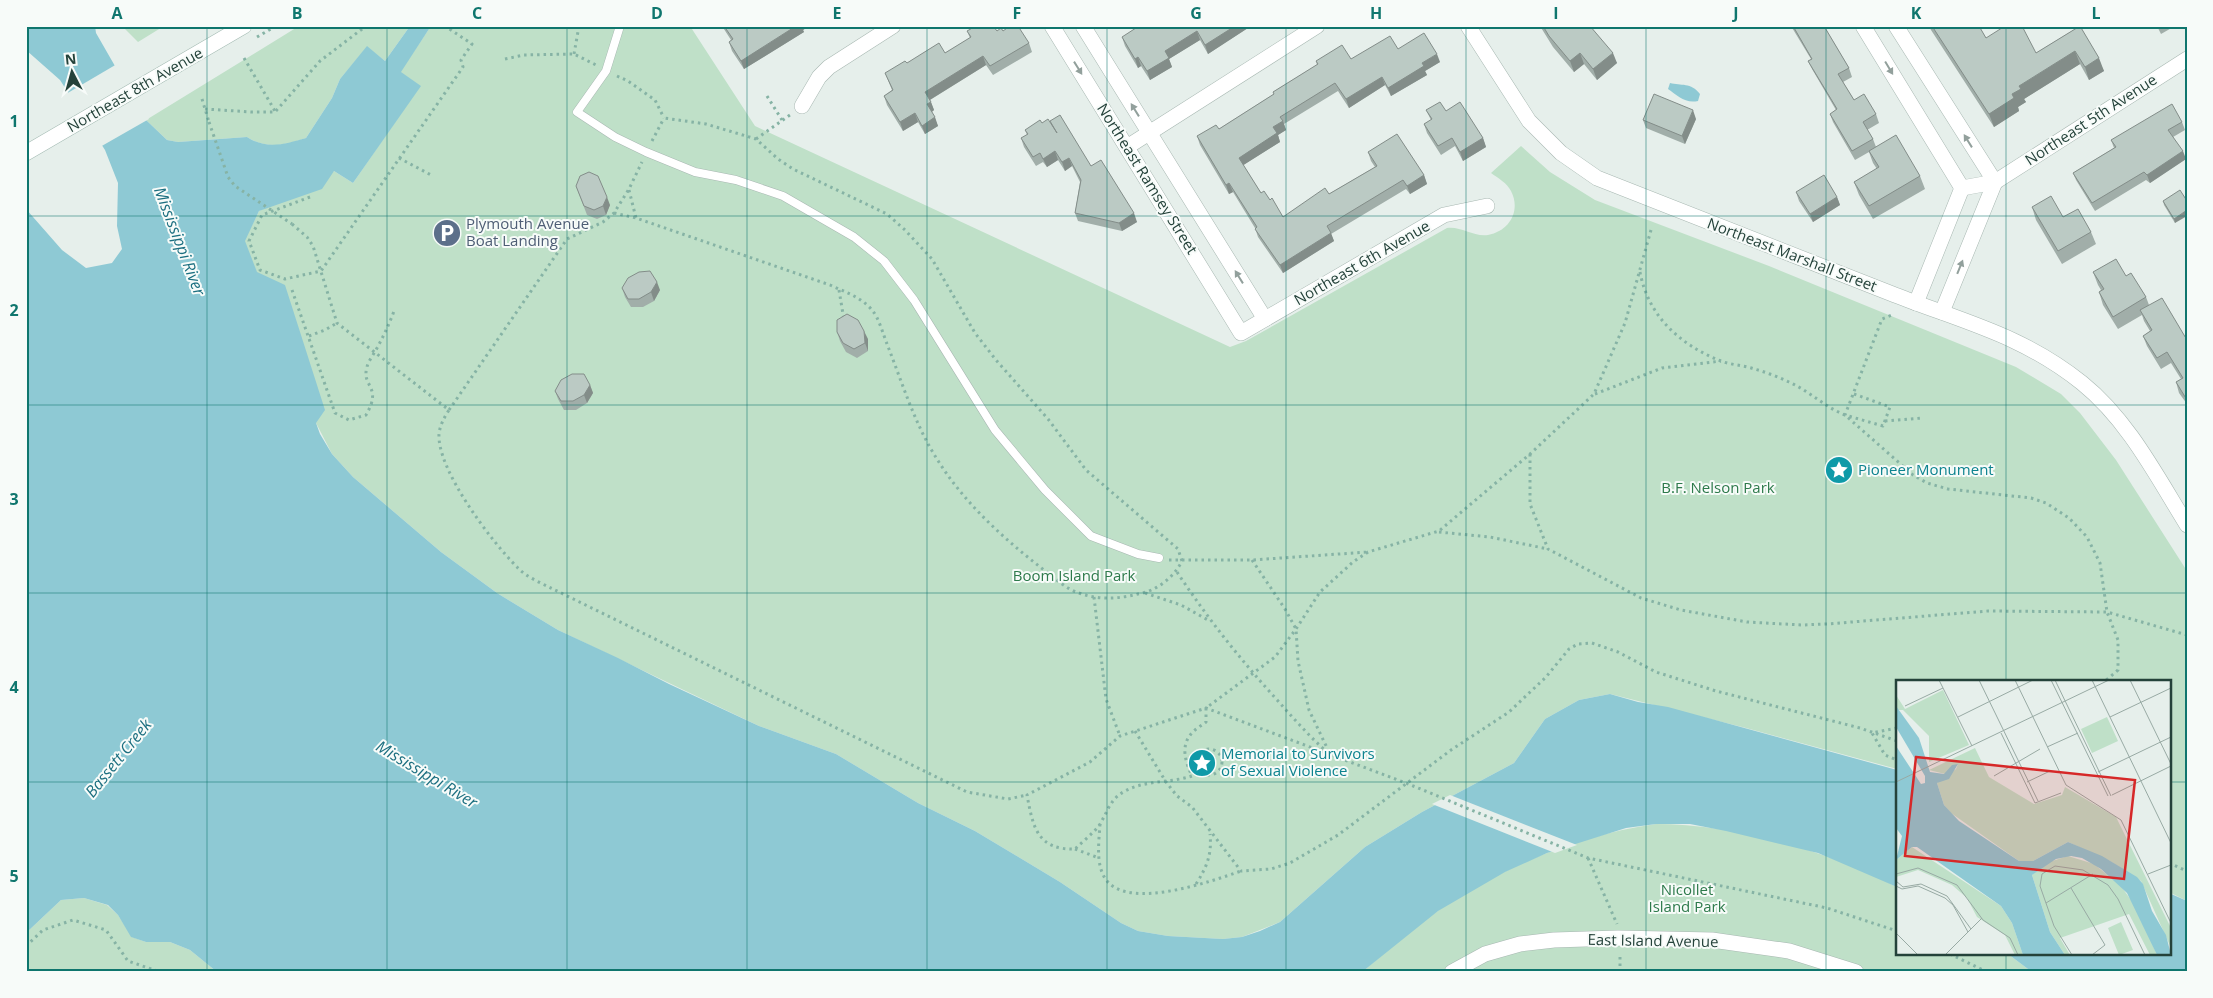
<svg xmlns="http://www.w3.org/2000/svg" width="2213" height="998" font-family="'Open Sans',sans-serif">
<rect width="100%" height="100%" fill="#e6efeb"/>
<g fill="#bfe0c8">
<polygon points="122,26 164,26 138,42"/>
<path d="M299,26H410L385,61L367,47L340,79L332,98L306,138C285,145 267,150 247,137L178,142L167,140L146,120Z"/>
<path d="M425,26H690L755,126L1230,347L1246,341L1447,228C1461,226 1473,237 1488,235C1510,231 1521,210 1511,191C1507,183 1498,178 1491,173L1521,146L1550,172L1595,200L1769,266L2016,367L2061,394L2080,413L2116,460L2187,571V901L2169,892V682H1897V769L1746,728L1610,694L1579,700L1545,719L1514,763L1422,812L1365,847L1280,922L1242,937L1223,939L1168,936L1138,931L1121,923L1060,882L975,831L918,803L836,754L759,726L558,630L497,593L441,552L353,477L332,454L316,423L244,241L259,211L334,171L353,183L420,86L400,72L429,29Z"/>
<path d="M1656,824C1735,824 1827,850 1897,887V954H2008L2032,972H1362C1387,951 1412,929 1439,910C1504,866 1579,835 1656,824Z"/>
<polygon points="84,898 107,905 118,915 132,937 146,942 170,942 190,950 217,972 26,972 26,933 61,900"/>
</g>
<g fill="#8ec9d4">
<path d="M26,26H95L96,33L146,120L167,140L178,142L247,137C267,150 285,144 306,138L332,98L340,79L367,46L385,61L410,26H425L429,29L401,72L421,86L353,183L334,171L322,189L259,211L245,241L257,272L285,285L325,410L316,423L320,434L332,454L353,477L441,552L497,593L558,630L618,658L669,684L759,726L836,754L918,803L975,831L1060,882L1121,923L1138,931L1168,936L1223,939L1242,937L1260,931L1280,922L1365,847L1422,812L1514,763L1545,719L1579,700L1610,694L1638,702L1668,707L1897,770V887L1818,853L1726,831L1690,824H1656L1626,828L1547,853L1505,872L1438,911L1362,972H217L190,950L170,942H146L131,937L118,915L108,905L84,898L61,900L26,933V209L62,250L86,268L112,263L122,249L117,226L118,183L105,150L60,80L26,50Z"/>
<path d="M1670,83C1681,86 1691,82 1700,94L1698,101C1685,104 1677,95 1668,89Z"/>
<polygon points="2169,893 2187,901 2187,972 2032,972 2008,954 2169,954"/>
</g>
<g fill="#e6efeb">
<polygon points="117,64 149,119 100,147 66,94"/>
<polygon points="1450,795 1577,845 1555,853 1432,804"/>
</g>
<g fill="none" stroke-linecap="round" stroke-linejoin="round">
<defs>
<polyline id="service" points="620,26 606,71 577,112 615,137 646,152 695,172 736,180 783,196 854,237 884,261 914,300 995,430 1045,490 1091,536 1138,554 1159,558"/>
<g id="minor">
<polyline points="1052,26 1241,333 1444,215 1487,206"/>
<polyline points="1083,26 1265,319"/>
<polyline points="1863,26 1962,188"/>
<polyline points="1896,26 1995,182"/>
<polyline points="802,106 819,77 829,67 893,26"/>
<polyline points="1127,147 1317,26"/>
<polyline points="1962,188 1995,182 2187,59"/>
<polyline points="1916,303 1962,188"/>
<polyline points="1942,312 1995,182"/>
<polyline points="1452,972 1485,954 1520,944 1554,940 1618,938 1712,940 1789,951 1856,972"/>
</g>
<path id="tertiary" d="M1468,26L1529,121L1561,153L1597,178C1697,217 1796,256 1895,295C1964,322 2022,335 2082,383C2128,420 2156,475 2187,525"/>
<polyline id="secondary" points="26,153 244,26"/>
</defs>
<use href="#service" stroke="#a8b8b2" stroke-width="9"/>
<use href="#minor" stroke="#a8b8b2" stroke-width="16"/>
<use href="#tertiary" stroke="#a8b8b2" stroke-width="16"/>
<use href="#secondary" stroke="#a4bbb3" stroke-width="16"/>
<g stroke="#86b3a5" stroke-width="3" stroke-dasharray="2.5 4" stroke-linecap="butt">
<polyline points="158,26 159,29"/>
<polyline points="257,37 276,26"/>
<polyline points="574,54 579,26"/>
<polyline points="244,58 275,111"/>
<polyline points="505,59 524,55 574,54 596,65"/>
<polyline points="617,76 628,81 655,100 664,118"/>
<polyline points="767,96 782,120"/>
<polyline points="202,99 209,122"/>
<polyline points="205,109 252,112 275,112 320,61 366,26"/>
<polyline points="756,139 790,115"/>
<polyline points="652,141 664,118"/>
<polyline points="399,158 433,176"/>
<polyline points="629,190 636,218"/>
<polyline points="310,197 262,215 249,241 260,270 285,279 321,271 463,67 461,60 472,44 445,26"/>
<path d="M614,213L636,218L830,285C845,292 861,297 872,310C879,318 883,334 887,344C902,382 915,425 937,459C964,503 1004,539 1044,570C1055,578 1066,589 1079,593C1098,600 1119,599 1138,594C1157,591 1174,577 1182,561L1178,549L1086,470L1048,419L996,360L975,333L932,259L905,230L887,214L793,169L778,159L756,139L706,124L664,118"/>
<path d="M292,224L307,237L313,246L337,323L449,410C444,418 440,425 439,434C437,470 492,542 517,567C526,577 541,583 553,589L967,792L1008,799L1027,795"/>
<path d="M1651,230L1625,323L1594,394L1530,454L1439,531L1368,552L1353,562L1320,592L1296,629L1275,657L1206,708V722C1201,726 1195,729 1191,734C1180,747 1186,763 1192,776C1171,783 1145,780 1125,791C1110,799 1108,811 1100,824C1094,833 1083,841 1075,849C1037,850 1033,827 1027,795L1090,762L1120,736L1206,708L1406,783L1588,858L1827,908L1897,931"/>
<path d="M1640,272C1648,316 1680,345 1721,361C1731,365 1743,365 1754,369C1766,372 1778,377 1789,382C1809,391 1825,407 1845,415L1913,475L1927,483L1948,489L2031,498L2046,503L2069,518L2087,537L2100,563L2107,612L2118,640V670L2104,682"/>
<path d="M292,290L335,413L349,420L366,415C383,386 361,387 367,367C368,362 373,355 376,350C383,337 389,325 394,311"/>
<polyline points="839,290 844,320"/>
<polyline points="309,336 325,330 337,323"/>
<polyline points="1595,394 1662,368 1721,361"/>
<polyline points="1854,394 1890,407 1883,426 1845,415 1882,319 1892,315"/>
<polyline points="449,410 567,239 603,222 614,213 629,189 642,162"/>
<polyline points="1885,421 1922,418"/>
<polyline points="1530,454 1530,504 1548,549 1641,598 1681,610 1747,622 1802,625 1827,624 1988,611 2107,612 2187,635"/>
<polyline points="1439,532 1490,537 1548,549"/>
<polyline points="1169,560 1252,560 1368,552"/>
<polyline points="1252,560 1285,609 1296,629 1298,661 1309,710 1329,752"/>
<path d="M1177,572C1208,619 1240,659 1278,701C1294,719 1310,737 1328,753"/>
<polyline points="1145,593 1181,605 1208,620"/>
<polyline points="1094,597 1106,699 1120,736"/>
<polyline points="1897,728 1872,733 1885,755 1897,760"/>
<polyline points="1135,731 1166,782 1177,796 1192,807 1241,871 1271,869 1290,863 1338,835 1451,750 1509,712 1546,677 1569,649 1578,644 1592,643 1618,652 1656,672 1716,691 1860,728 1897,741"/>
<circle cx="1209" cy="762" r="13"/>
<path d="M1100,824C1099,842 1095,866 1107,881C1131,910 1212,881 1241,871"/>
<polyline points="1075,849 1099,858"/>
<polyline points="1588,858 1617,924"/>
<polyline points="2169,863 2187,871"/>
<path d="M1196,884C1207,867 1212,854 1210,834"/>
<polyline points="26,946 43,930 73,920 106,930 128,961 160,972"/>
<polyline points="1950,954 1987,972"/>
<polyline points="1620,957 1620,972"/>
</g>
<use href="#service" stroke="#fff" stroke-width="8"/>
<use href="#minor" stroke="#fff" stroke-width="15"/>
<use href="#tertiary" stroke="#fff" stroke-width="15"/>
<use href="#secondary" stroke="#fff" stroke-width="15"/>
<polyline stroke="#86b3a5" stroke-width="3" stroke-dasharray="2.5 4" stroke-linecap="butt" points="209,122 228,177 235,186 292,224"/>
</g>
<g fill="#a1aea9">
<polygon points="722,26 809,26 803,30 804,32 744,69 732,51 729,42 731,40"/>
<polygon points="1251,26 1208,54 1200,40 1169,59 1172,67 1150,80 1141,66 1138,68 1125,46 1122,37"/>
<polygon points="1540,26 1590,26 1617,63 1597,80 1584,64 1574,72 1553,47"/>
<polygon points="1791,26 1824,26 1849,68 1852,77 1843,82 1854,100 1876,114 1879,123 1867,130 1873,139 1876,147 1920,176 1925,189 1873,219 1859,195 1854,182 1877,169 1873,163 1869,152 1855,160 1833,122 1830,114 1836,110 1812,69 1808,61 1811,59"/>
<polygon points="1929,26 1979,26 1986,38 2036,53 2080,26 2104,71 2089,80 2080,64 2024,99 2026,102 2018,107 2019,111 1994,127 1931,30"/>
<polygon points="2157,26 2175,26 2161,34"/>
<polygon points="967,31 1003,31 1029,43 1032,52 993,75 986,65 930,100 934,110 932,112 938,126 925,134 918,122 903,131 887,105 884,96 892,90 885,73 907,63 945,53 970,38"/>
<polygon points="1398,49 1440,62 1425,71 1427,75 1391,96 1385,85 1349,108 1338,91 1284,124 1286,130 1278,135 1280,142 1243,165 1261,193 1270,200 1283,217 1329,194 1375,167 1371,161 1368,152 1424,175 1427,184 1410,194 1406,189 1331,234 1334,241 1283,273 1258,237 1255,228 1233,192 1229,194 1200,145 1197,136 1219,129 1274,94 1273,92 1317,65 1316,61 1351,59"/>
<polygon points="1426,110 1446,111 1483,138 1486,147 1463,161 1455,146 1441,155 1427,133 1424,124 1431,120"/>
<polygon points="1696,119 1685,144 1646,128 1643,120"/>
<polygon points="1050,121 1091,166 1137,222 1122,231 1078,221 1075,213 1080,182 1072,166 1065,171 1058,160 1047,167 1043,162 1036,166 1024,147 1021,138 1027,135 1025,130 1042,123 1052,126"/>
<polygon points="2182,122 2185,130 2173,137 2186,159 2150,183 2146,180 2095,211 2076,180 2073,173 2114,148 2111,140"/>
<polygon points="576,186 610,205 606,215 597,219 587,215"/>
<polygon points="1796,192 1837,197 1840,205 1813,222 1799,201"/>
<polygon points="2163,201 2187,201 2175,223 2164,205"/>
<polygon points="2032,207 2063,217 2091,232 2096,244 2062,264 2036,220"/>
<polygon points="2093,272 2126,276 2146,297 2149,305 2187,340 2187,404 2179,393 2176,382 2181,379 2171,363 2161,369 2147,346 2143,336 2150,331 2144,321 2142,315 2118,329 2103,305 2099,292 2101,290 2098,285"/>
<polygon points="622,288 660,290 654,301 643,307 631,307 625,297"/>
<polygon points="837,332 868,339 868,351 857,358 846,352 840,341"/>
<polygon points="590,385 593,393 587,403 576,410 564,410 558,399 555,391"/>
</g>
<g fill="#838d89">
<polygon points="796,26 809,26 803,30 804,32 744,69 741,61"/>
<polygon points="1235,26 1251,26 1208,54 1205,45"/>
<polygon points="1197,31 1200,40 1169,59 1172,67 1150,80 1147,71 1165,51"/>
<polygon points="2075,51 2080,64 2024,99 2026,102 2018,107 2019,111 1994,127 1989,114 2012,94 2019,86"/>
<polygon points="1580,53 1584,64 1574,72 1570,61"/>
<polygon points="1613,53 1617,63 1597,80 1593,69"/>
<polygon points="1437,54 1440,62 1425,71 1427,75 1391,96 1388,88 1422,63"/>
<polygon points="983,56 986,65 928,101 925,92"/>
<polygon points="1138,57 1141,66 1138,68 1135,59"/>
<polygon points="2099,58 2104,71 2089,80 2085,67"/>
<polygon points="1382,77 1385,85 1349,108 1346,99"/>
<polygon points="931,102 934,110 930,113 927,104"/>
<polygon points="1693,110 1696,119 1685,144 1682,136"/>
<polygon points="915,113 918,122 903,131 900,122"/>
<polygon points="935,117 938,126 925,134 922,126"/>
<polygon points="1283,121 1286,130 1278,135 1280,142 1242,166 1239,158 1273,127"/>
<polygon points="1483,138 1486,147 1463,161 1460,152"/>
<polygon points="1055,151 1058,160 1047,167 1043,159"/>
<polygon points="2183,151 2186,159 2150,183 2147,175"/>
<polygon points="1069,158 1072,166 1065,171 1062,162"/>
<polygon points="1424,175 1427,184 1410,194 1407,186"/>
<polygon points="1229,183 1233,192 1229,194 1226,185"/>
<polygon points="607,197 610,205 606,215 603,206"/>
<polygon points="1837,197 1840,205 1813,222 1810,214"/>
<polygon points="2187,210 2187,216 2175,223 2174,219"/>
<polygon points="1134,213 1137,222 1122,231 1119,223"/>
<polygon points="1331,233 1334,241 1283,273 1280,265"/>
<polygon points="657,282 660,290 654,301 651,292"/>
<polygon points="864,331 868,339 868,351 865,343"/>
<polygon points="590,385 593,393 587,403 584,395"/>
</g>
<g fill="#bbcac4" stroke="#838d89">
<polygon points="724,26 796,26 741,61 729,42 733,39"/>
<polygon points="976,26 993,26 997,31 1001,28 1003,31 1010,26 1018,26 1029,43 990,66 983,56 925,92 931,102 927,104 935,117 922,126 915,113 900,122 884,96 893,90 885,73 905,61 907,63 939,43 945,53 971,37 967,31"/>
<polygon points="1139,26 1235,26 1205,45 1197,31 1165,51 1169,58 1147,71 1138,57 1135,59 1122,37"/>
<polygon points="1543,26 1590,26 1613,53 1593,69 1580,53 1570,61 1549,36"/>
<polygon points="1793,26 1824,26 1849,68 1838,74 1854,100 1864,94 1876,114 1863,122 1873,139 1852,151 1830,114 1837,109 1808,61 1812,59"/>
<polygon points="1932,26 1979,26 1986,38 2005,26 2022,26 2036,53 2080,26 2099,58 2085,67 2075,51 2019,86 2021,89 2012,94 2014,98 1989,114"/>
<polygon points="1424,33 1437,54 1422,63 1424,66 1388,88 1382,77 1346,99 1335,83 1280,117 1283,121 1273,127 1277,133 1239,158 1261,193 1264,191 1270,200 1272,198 1283,217 1325,188 1329,194 1377,166 1368,152 1397,134 1424,175 1407,186 1403,180 1327,226 1331,233 1280,265 1255,229 1257,227 1229,183 1226,185 1197,136 1216,125 1219,129 1274,94 1273,92 1318,64 1316,61 1342,45 1351,59 1390,36 1398,49"/>
<polygon points="1654,94 1693,110 1682,136 1643,120"/>
<polygon points="1440,102 1446,111 1460,102 1483,138 1460,152 1452,138 1438,146 1424,124 1432,119 1426,110"/>
<polygon points="2172,104 2182,122 2168,130 2183,151 2147,175 2144,172 2092,203 2073,173 2116,147 2111,140"/>
<polygon points="1060,115 1091,166 1101,160 1134,213 1119,223 1075,213 1081,180 1069,158 1062,162 1055,151 1043,159 1040,153 1033,157 1021,138 1028,134 1025,130 1040,120 1042,123 1048,119 1057,133 1050,121"/>
<polygon points="1896,135 1920,176 1869,206 1854,182 1879,167 1869,151"/>
<polygon points="589,172 598,176 607,197 603,206 594,210 584,206 576,186 580,176"/>
<polygon points="1824,175 1837,197 1810,214 1796,192"/>
<polygon points="2180,190 2187,201 2187,210 2174,219 2163,201"/>
<polygon points="2051,196 2063,217 2078,209 2091,232 2058,251 2032,207"/>
<polygon points="2116,259 2126,276 2131,273 2146,297 2113,317 2099,292 2104,289 2093,272"/>
<polygon points="650,271 657,282 651,292 639,299 628,299 622,288 628,278 639,272"/>
<polygon points="2162,298 2187,340 2187,400 2176,382 2183,378 2167,352 2157,358 2143,336 2152,330 2140,310"/>
<polygon points="847,314 858,320 864,331 865,343 854,349 843,343 837,332 837,320"/>
<polygon points="572,374 584,374 590,385 584,395 573,401 561,401 555,391 561,380"/>
</g>
<defs><path id="oneway-solid" d="M-6-.8H1V-3.2L6.5 0L1 3.2V.8H-6Z" transform="scale(1.25)"/></defs>
<g fill="#92a09c">
<use href="#oneway-solid" transform="translate(1078 68) rotate(58)"/>
<use href="#oneway-solid" transform="translate(1889 68) rotate(59)"/>
<use href="#oneway-solid" transform="translate(1135 110) rotate(-122)"/>
<use href="#oneway-solid" transform="translate(1968 141) rotate(-122)"/>
<use href="#oneway-solid" transform="translate(1960 267) rotate(-68)"/>
<use href="#oneway-solid" transform="translate(1239 277) rotate(-122)"/>
</g>
<path fill="none" stroke="#0f766e" stroke-width="1" stroke-opacity="0.55" d="M207,26V972M387,26V972M567,26V972M747,26V972M927,26V972M1107,26V972M1286,26V972M1466,26V972M1646,26V972M1826,26V972M2006,26V682M26,216H2187M26,405H2187M26,593H2187M26,782H1897M2169,782H2187M2006,954V972"/>
<defs>
<symbol id="parking-disc" viewBox="-11 -11 22 22"><circle r="9.5" fill="#5c6f8a" stroke="#f7fbf9"/><path d="M-3.5-5.5H1a3.5 3.5 0 0 1 0 7H-1V5.5H-3.5ZM-1-3.4V-.6H.8a1.4 1.4 0 0 0 0-2.8Z" fill="#fff"/></symbol>
<symbol id="sight-disc" viewBox="-11 -11 22 22"><circle r="9.5" fill="#0f9aa8" stroke="#f7fbf9"/><path d="M0-6L1.8-2.2L6-1.7L2.9 1.2L3.7 5.4L0 3.3L-3.7 5.4L-2.9 1.2L-6-1.7L-1.8-2.2Z" fill="#fff"/></symbol>
</defs>
<g fill-rule="evenodd">
<use href="#parking-disc" x="431" y="217" width="32" height="32"/>
<use href="#sight-disc" x="1823" y="454" width="32" height="32"/>
<use href="#sight-disc" x="1186" y="747" width="32" height="32"/>
</g>
<g text-anchor="middle" stroke-width="4" stroke-linejoin="round" paint-order="stroke">
<g font-size="15" fill="#24423a" stroke="#f7fbf9">
<text transform="translate(135 90) rotate(-30)" y="5">Northeast 8th Avenue</text>
<text transform="translate(2091 120) rotate(-33)" y="5">Northeast 5th Avenue</text>
<text transform="translate(1147 179) rotate(58)" y="5">Northeast Ramsey Street</text>
<text transform="translate(1792 255) rotate(21)" y="5">Northeast Marshall Street</text>
<text transform="translate(1362 263) rotate(-30)" y="5">Northeast 6th Avenue</text>
<text transform="translate(1653 941) rotate(1)" y="5">East Island Avenue</text>
</g>
<g font-size="15" fill="#4e5e75" stroke="#f7fbf9" text-anchor="start">
<text x="466" y="229">Plymouth Avenue<tspan x="466" dy="17">Boat Landing</tspan></text>
</g>
<g font-size="15" fill="#0d838f" stroke="#f7fbf9" text-anchor="start">
<text x="1858" y="475">Pioneer Monument</text>
<text x="1221" y="759">Memorial to Survivors<tspan x="1221" dy="17">of Sexual Violence</tspan></text>
</g>
<g font-size="15" fill="#2d7a4b" stroke="#f7fbf9">
<text x="1718" y="493">B.F. Nelson Park</text>
<text x="1074" y="581">Boom Island Park</text>
<text x="1687" y="895">Nicollet<tspan x="1687" dy="17">Island Park</tspan></text>
</g>
<g font-size="16" font-style="italic" fill="#1c6f80" stroke="#f7fbf9">
<text transform="translate(180 241) rotate(69)" y="6">Mississippi River</text>
<text transform="translate(118 758) rotate(-51)" y="6">Bassett Creek</text>
<text transform="translate(427 774) rotate(31)" y="6">Mississippi River</text>
</g>
</g>
<g transform="translate(1896 680)">
<rect width="275" height="275" fill="#e6efeb"/>
<path d="M47,10L73,65L33,82V56L7,30H1L0,15L9,29ZM211,37L222,61L196,73L185,49ZM79,68L93,97L138,124L166,115L169,107L220,137L274,246L275,268L245,201L214,181L172,162L137,181H123L55,133L48,125L41,103L60,89L62,84L49,94L33,90ZM16,167L105,226L116,243L127,275H119L109,255L81,237L71,218L56,205L22,190L0,197V180ZM172,176L198,184L225,206L242,230L261,275H254L233,234L164,258L174,275H169L154,252L136,195L153,182ZM225,242L237,270L223,275L212,248Z" fill="#bfe0c8"/>
<path d="M0,26L23,58L34,92L48,94L56,85L62,84L53,99L41,103L48,125L63,141L123,181H137L172,162L206,176L241,197L247,204L256,231L270,255L275,275H261L231,213L205,189L186,178L175,176L160,179L136,195L154,252L169,275H127L116,243L105,226L21,167H16L0,180L6,156L0,148V66L25,104L29,103V96L0,47Z" fill="#8ec9d4"/>
<path fill="none" stroke="#98aaa4" stroke-width="1" d="M43,0L76,66M83,0L142,121M119,0L170,105L225,140L275,243M155,0L212,116M159,0L215,116M196,0L275,163M234,0L275,84M9,26L47,8M62,37L137,0M214,37L275,8M105,53L139,123L165,113M151,67L182,53M202,92L275,57M98,96L144,69M0,102L213,0M131,102L154,91M216,115L275,86M0,194L22,188L61,205L87,240L114,258L122,275M252,194L275,185M0,201L7,207L25,204L51,216L75,249M0,206L6,209L22,206L49,218L57,225L72,252M175,208L209,265L196,275M150,223L197,194M0,253L22,275M49,275L86,238M176,275L158,246L144,206L146,194L159,186L187,190L212,205L222,219L249,275"/>
<path fill="#d62828" fill-opacity="0.15" stroke="#d62828" stroke-width="2.5" d="M20,77L239,100L228,199L9,176Z"/>
<rect width="275" height="275" fill="none" stroke="#24423a" stroke-width="2.5"/>
</g>
<rect width="2213" height="998" fill="none" stroke="#f7fbf9" stroke-width="55"/>
<g transform="translate(72 72) rotate(354)" stroke="#f7fbf9" stroke-width="4" paint-order="stroke">
<path d="M0-4L9 19L0 12L-9 19Z" fill="#24423a"/>
<text y="-8" font-size="14" font-weight="bold" text-anchor="middle" fill="#24423a">N</text>
</g>
<rect x="28" y="28" width="2158" height="942" fill="none" stroke="#0f766e" stroke-width="2"/>
<g font-size="16" text-anchor="middle" font-weight="bold" fill="#0f766e">
<text x="117" y="19">A</text>
<text x="297" y="19">B</text>
<text x="477" y="19">C</text>
<text x="657" y="19">D</text>
<text x="837" y="19">E</text>
<text x="1017" y="19">F</text>
<text x="1196" y="19">G</text>
<text x="1376" y="19">H</text>
<text x="1556" y="19">I</text>
<text x="1736" y="19">J</text>
<text x="1916" y="19">K</text>
<text x="2096" y="19">L</text>
<text x="14" y="127">1</text>
<text x="14" y="316">2</text>
<text x="14" y="505">3</text>
<text x="14" y="693">4</text>
<text x="14" y="882">5</text>
</g>
</svg>
